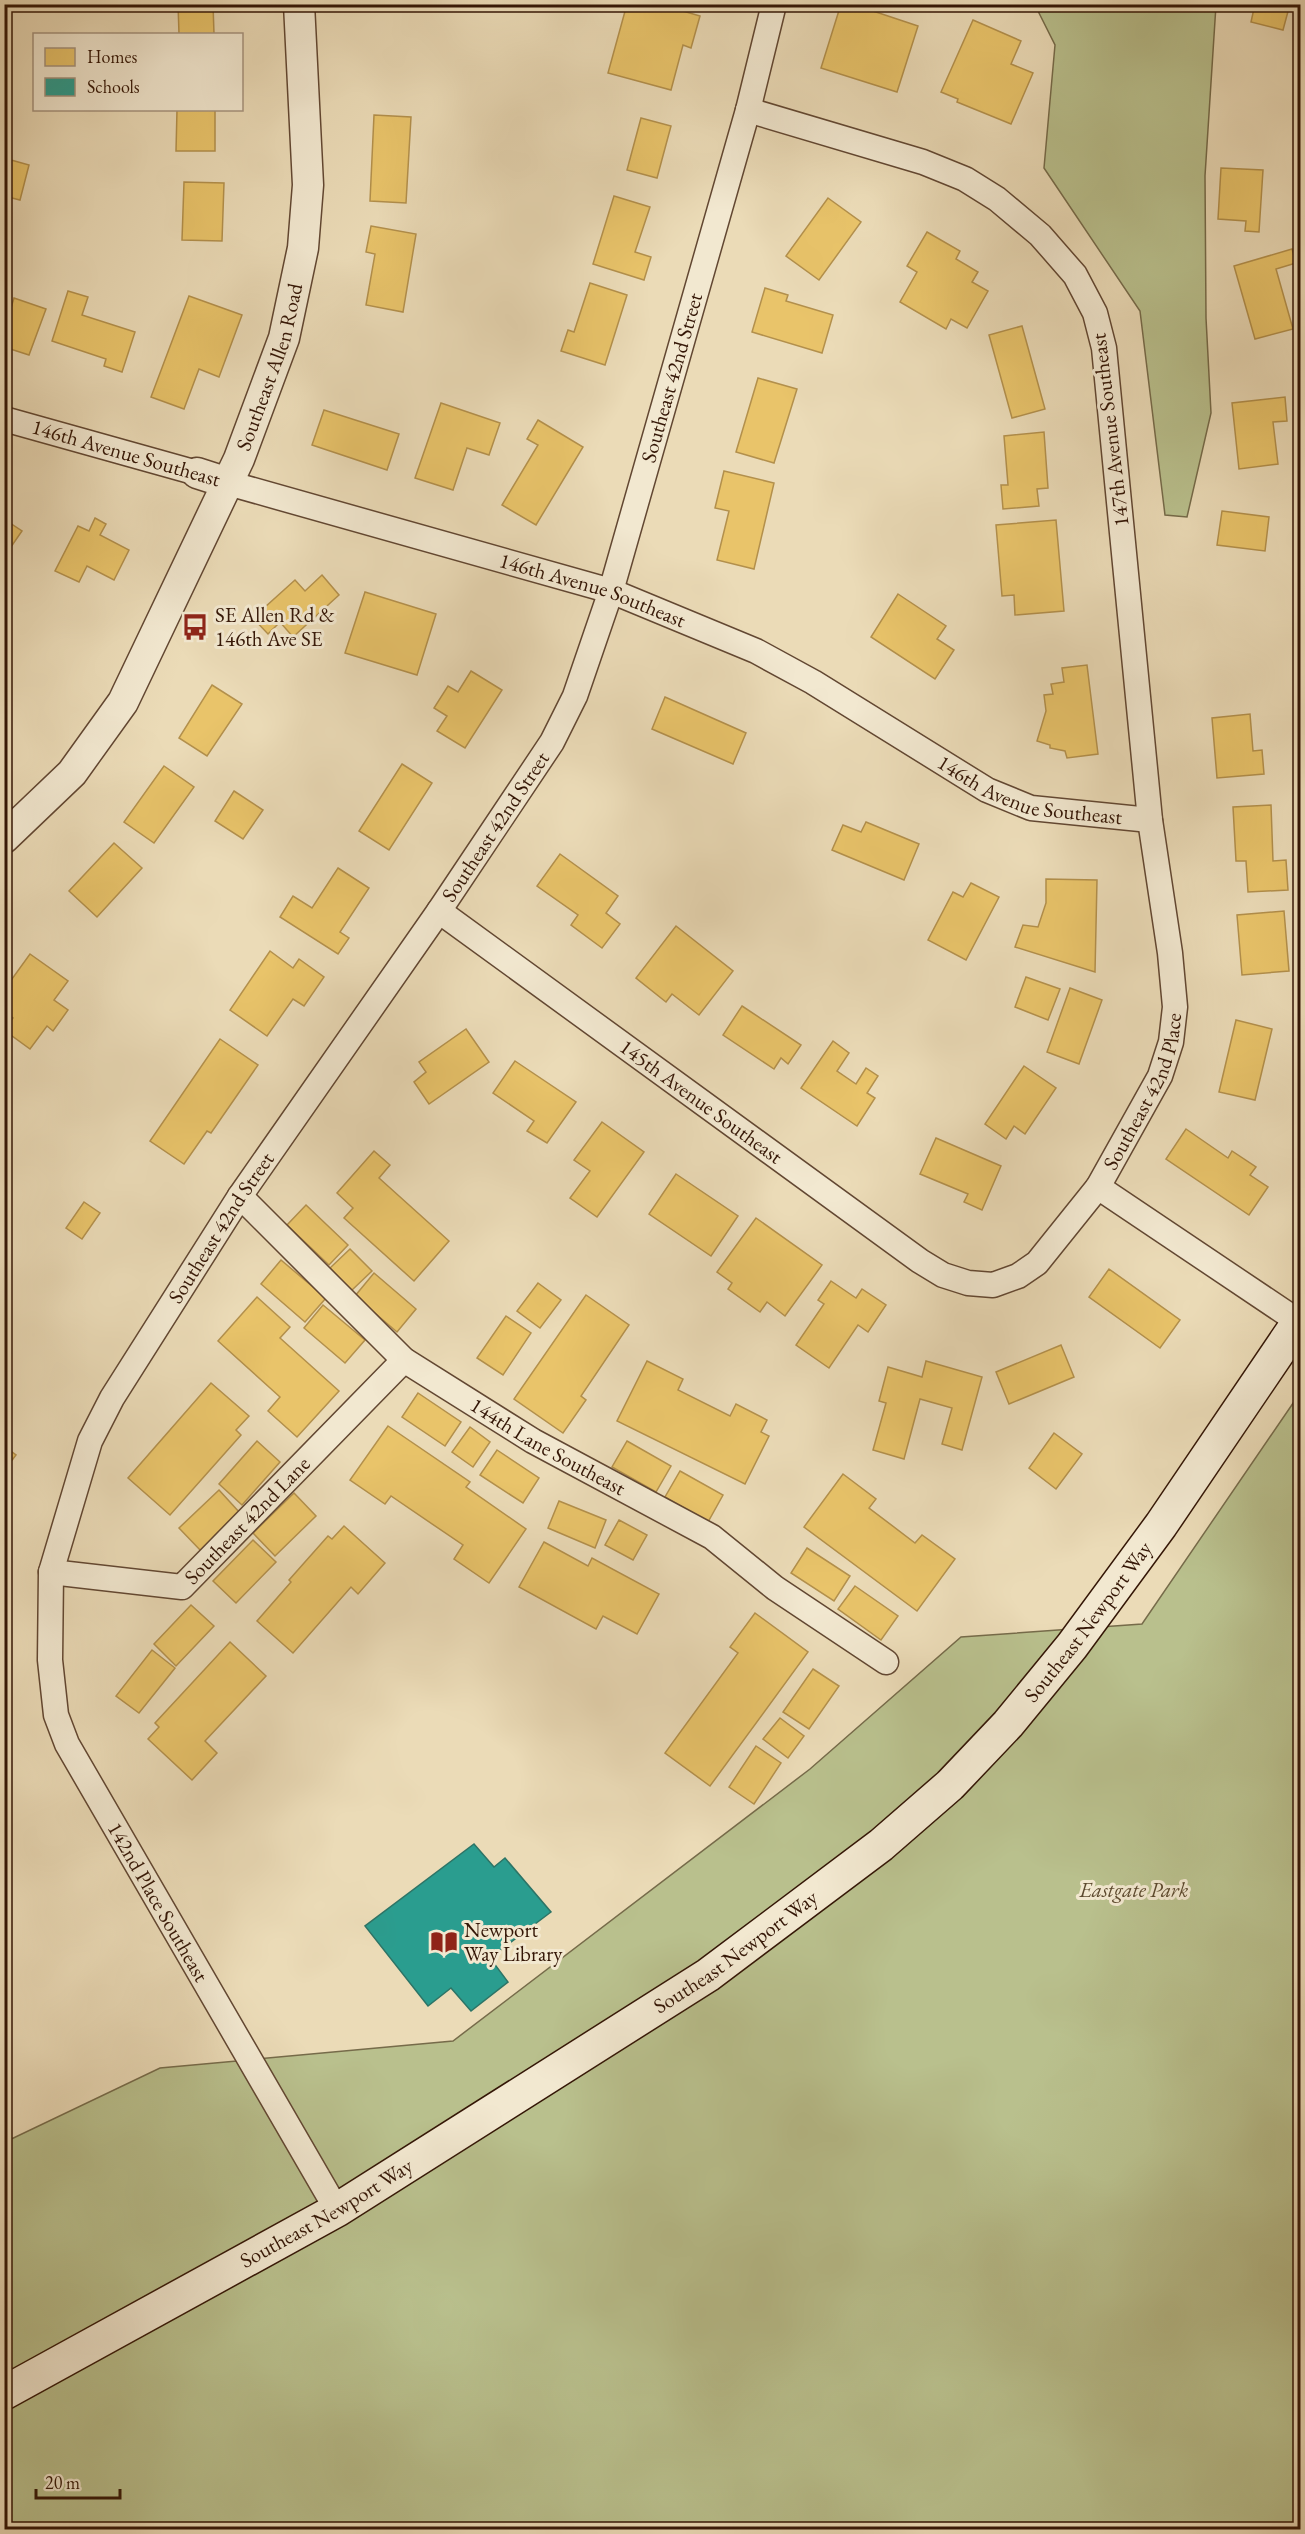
<svg xmlns="http://www.w3.org/2000/svg" width="1305" height="2534" font-family="'EB Garamond',serif">
<rect width="100%" height="100%" fill="#ebdbb7"/>
<filter id="stains"><feTurbulence type="fractalNoise" baseFrequency=".00333" numOctaves="4"/><feColorMatrix values="0 0 0 0 .2 0 0 0 0 .09 0 0 0 0 .02 0 0 0 .5 -.17"/></filter>
<radialGradient id="worn" r=".72"><stop offset=".6" stop-color="#630" stop-opacity="0"/><stop offset="1" stop-color="#630" stop-opacity=".3"/></radialGradient>
<g fill="#b9c08d" stroke="#766b4a" stroke-width="1.5">
<polygon points="1035,5 1216,5 1205,176 1206,318 1211,413 1187,517 1165,515 1140,311 1044,168 1055,45"/>
<polygon points="1300,1393 1300,2529 5,2530 5,2142 160,2068 453,2041 810,1769 961,1637 1142,1624"/>
</g>
<g fill="#e9c46a" stroke="#b3904c" stroke-width="1.5">
<polygon points="178,4 213,4 214,34 179,34"/>
<polygon points="627,4 659,4 700,16 691,48 683,45 671,90 608,73"/>
<polygon points="841,4 852,4 918,26 897,92 821,68"/>
<polygon points="1255,4 1290,4 1283,30 1251,22"/>
<polygon points="973,20 1021,41 1011,64 1033,73 1011,124 957,102 958,99 941,92"/>
<polygon points="177,110 215,110 215,151 176,151"/>
<polygon points="374,115 411,117 406,203 370,201"/>
<polygon points="641,118 671,126 657,178 627,170"/>
<polygon points="4,158 29,165 20,200 4,196"/>
<polygon points="1221,168 1263,170 1259,232 1245,231 1246,221 1218,219"/>
<polygon points="184,182 224,183 222,241 182,240"/>
<polygon points="614,196 650,207 635,252 651,257 644,280 593,264"/>
<polygon points="828,198 861,222 819,280 786,256"/>
<polygon points="371,226 416,234 403,312 366,305 375,254 366,252"/>
<polygon points="927,232 960,251 956,259 978,272 972,282 988,291 967,328 951,319 946,329 900,302 917,272 907,266"/>
<polygon points="1292,249 1296,263 1276,269 1293,329 1255,339 1234,266"/>
<polygon points="590,283 627,295 605,365 561,351 568,330 574,332"/>
<polygon points="765,288 788,295 786,301 833,315 822,353 752,332"/>
<polygon points="68,291 88,297 82,315 135,332 122,372 104,366 106,359 52,341"/>
<polygon points="189,296 242,315 219,377 199,369 184,409 151,397"/>
<polygon points="14,298 46,309 29,355 4,347 4,306 11,308"/>
<polygon points="1022,326 1045,409 1012,418 989,335"/>
<polygon points="758,378 797,389 774,463 736,452"/>
<polygon points="1285,397 1287,421 1273,422 1278,464 1239,469 1232,403"/>
<polygon points="441,403 500,423 489,455 467,448 453,490 415,478"/>
<polygon points="324,410 399,434 387,470 312,445"/>
<polygon points="538,420 583,447 536,525 502,505 538,445 527,439"/>
<polygon points="1044,432 1048,488 1037,489 1039,506 1003,509 1001,485 1008,485 1004,436"/>
<polygon points="724,471 774,483 754,569 717,560 729,511 715,508"/>
<polygon points="1222,511 1269,517 1265,551 1217,545"/>
<polygon points="95,518 106,524 100,535 129,550 114,580 87,566 79,582 55,571 78,526 89,531"/>
<polygon points="4,519 22,531 4,557"/>
<polygon points="1056,520 1064,611 1015,615 1014,595 1002,596 996,525"/>
<polygon points="322,575 339,595 293,637 280,622 268,634 253,618 295,580 305,591"/>
<polygon points="365,592 436,614 417,675 345,653"/>
<polygon points="898,594 946,626 937,639 954,650 935,679 871,637"/>
<polygon points="1087,665 1098,754 1067,758 1065,751 1050,748 1050,745 1037,741 1046,711 1044,695 1053,694 1051,684 1064,682 1062,668"/>
<polygon points="471,671 502,690 465,748 437,731 447,716 434,708 448,686 458,692"/>
<polygon points="212,685 242,704 207,756 179,738"/>
<polygon points="665,697 746,733 733,764 652,729"/>
<polygon points="1250,714 1253,751 1262,750 1264,774 1217,778 1212,718"/>
<polygon points="402,764 432,783 389,850 359,831"/>
<polygon points="164,766 194,787 154,843 124,822"/>
<polygon points="234,791 263,810 243,839 215,821"/>
<polygon points="1271,805 1273,861 1286,860 1288,890 1248,892 1246,861 1236,861 1233,807"/>
<polygon points="866,822 919,844 904,880 832,850 843,825 861,832"/>
<polygon points="114,843 142,868 97,917 69,891"/>
<polygon points="560,854 618,896 606,913 620,924 602,948 571,925 578,915 537,886"/>
<polygon points="338,868 369,888 340,932 349,938 338,954 280,917 293,896 312,908"/>
<polygon points="1046,879 1097,880 1095,972 1015,947 1023,925 1038,927 1046,903"/>
<polygon points="971,883 999,897 966,960 928,940 953,892 963,897"/>
<polygon points="1284,911 1289,971 1242,975 1237,915"/>
<polygon points="676,926 733,971 699,1015 672,994 666,1002 636,978"/>
<polygon points="270,951 293,968 299,959 324,977 304,1006 293,999 267,1036 230,1010"/>
<polygon points="30,954 68,981 54,1000 68,1010 53,1031 47,1026 30,1049 4,1030 13,1018 4,1012 4,990"/>
<polygon points="1026,977 1060,989 1048,1020 1015,1007"/>
<polygon points="1070,988 1102,1000 1079,1064 1047,1052"/>
<polygon points="742,1006 801,1045 788,1064 781,1058 774,1069 723,1035"/>
<polygon points="1236,1020 1272,1029 1255,1100 1219,1092"/>
<polygon points="466,1029 489,1062 429,1104 414,1082 426,1072 419,1062"/>
<polygon points="220,1039 258,1065 211,1133 207,1131 184,1164 150,1141"/>
<polygon points="833,1041 849,1053 837,1071 856,1084 866,1068 878,1076 867,1093 875,1098 857,1126 801,1088"/>
<polygon points="515,1061 576,1102 547,1143 527,1131 534,1121 493,1093"/>
<polygon points="1024,1066 1056,1088 1025,1134 1014,1126 1006,1139 985,1124"/>
<polygon points="602,1122 644,1152 597,1217 570,1198 590,1171 574,1160"/>
<polygon points="1186,1129 1228,1158 1232,1151 1256,1167 1250,1175 1268,1187 1249,1215 1166,1159"/>
<polygon points="936,1138 1001,1166 982,1210 964,1202 968,1194 920,1174"/>
<polygon points="374,1151 390,1165 379,1178 449,1241 414,1281 344,1218 353,1208 337,1193"/>
<polygon points="676,1174 738,1216 711,1256 649,1214"/>
<polygon points="84,1202 100,1213 82,1239 66,1228"/>
<polygon points="306,1205 348,1245 329,1265 287,1225"/>
<polygon points="756,1218 822,1265 785,1316 767,1302 760,1312 728,1289 732,1283 717,1272"/>
<polygon points="350,1249 372,1271 351,1291 330,1268"/>
<polygon points="281,1260 326,1298 305,1322 261,1284"/>
<polygon points="1109,1269 1180,1320 1160,1348 1089,1297"/>
<polygon points="374,1273 416,1309 397,1332 355,1296"/>
<polygon points="831,1281 856,1298 862,1289 886,1305 868,1332 858,1325 829,1368 796,1345 824,1304 818,1300"/>
<polygon points="538,1283 561,1300 540,1328 517,1311"/>
<polygon points="586,1295 629,1325 581,1396 586,1400 563,1433 514,1399"/>
<polygon points="257,1297 290,1327 280,1338 339,1391 297,1437 268,1411 280,1397 218,1341"/>
<polygon points="323,1305 365,1340 345,1363 304,1328"/>
<polygon points="506,1316 531,1333 503,1375 477,1358"/>
<polygon points="1061,1345 1074,1377 1009,1404 996,1372"/>
<polygon points="647,1361 683,1379 678,1390 730,1416 736,1404 767,1420 761,1432 769,1436 745,1484 617,1421"/>
<polygon points="926,1361 982,1377 962,1450 942,1444 952,1408 920,1399 904,1459 873,1450 886,1403 879,1401 888,1367 922,1377"/>
<polygon points="211,1383 249,1416 236,1430 241,1435 170,1515 128,1478"/>
<polygon points="418,1393 461,1422 445,1446 402,1417"/>
<polygon points="388,1426 470,1482 466,1487 526,1529 489,1583 454,1559 463,1545 391,1496 385,1504 350,1480"/>
<polygon points="470,1427 490,1442 473,1467 452,1452"/>
<polygon points="1054,1433 1082,1454 1056,1489 1029,1468"/>
<polygon points="257,1441 280,1462 242,1505 219,1484"/>
<polygon points="627,1441 671,1466 656,1492 612,1467"/>
<polygon points="4,1446 16,1455 4,1471"/>
<polygon points="497,1450 539,1478 523,1503 480,1475"/>
<polygon points="680,1471 723,1495 708,1522 665,1497"/>
<polygon points="843,1474 876,1499 869,1508 915,1543 922,1535 955,1559 917,1611 804,1527"/>
<polygon points="219,1490 240,1513 201,1551 179,1528"/>
<polygon points="294,1493 316,1516 275,1556 253,1533"/>
<polygon points="559,1501 606,1520 595,1548 548,1528"/>
<polygon points="619,1520 647,1535 633,1560 605,1545"/>
<polygon points="344,1526 385,1563 358,1594 351,1587 293,1653 257,1621 291,1582 289,1580 328,1536 332,1539"/>
<polygon points="253,1540 276,1562 236,1603 213,1581"/>
<polygon points="544,1542 588,1566 592,1558 659,1594 637,1634 603,1616 596,1629 519,1587"/>
<polygon points="807,1548 850,1576 834,1601 791,1573"/>
<polygon points="855,1586 898,1616 881,1640 838,1609"/>
<polygon points="191,1605 214,1626 176,1666 154,1644"/>
<polygon points="755,1613 808,1652 710,1786 665,1753 738,1653 730,1647"/>
<polygon points="230,1642 266,1676 205,1741 217,1753 192,1780 148,1739 159,1727 155,1723"/>
<polygon points="152,1650 175,1668 139,1713 116,1696"/>
<polygon points="813,1669 839,1686 809,1729 783,1712"/>
<polygon points="780,1718 804,1736 788,1758 763,1739"/>
<polygon points="756,1746 781,1763 754,1804 729,1787"/>
</g>
<polygon fill="#2a9d8f" stroke="#2d7466" stroke-width="1.5" points="474,1844 494,1867 505,1858 551,1912 490,1958 508,1982 471,2011 451,1988 428,2006 365,1926"/>
<g fill="none" stroke-linecap="round" stroke-linejoin="round">
<defs>
<g id="minor">
<polyline points="4,419 197,473"/>
<path id="s1" d="M228,483L611,591L756,651L813,682L987,790L1031,808L1150,820"/>
<path id="s2" d="M439,911L920,1261L943,1275L968,1283L993,1285L1018,1276L1037,1263L1098,1187L1160,1076L1171,1042L1175,1007L1170,953L1150,820L1104,348L1095,313L1075,275L1040,235L997,199L965,179L923,162L748,110"/>
<polyline points="1098,1187 1299,1322"/>
<path id="s3" d="M240,1196L404,1360L533,1441L712,1537L775,1588L886,1662"/>
<path id="s4" d="M51,1572L182,1587L404,1360"/>
<path id="s5" d="M337,2210L67,1744L56,1715L50,1660L51,1572L90,1441L112,1398L240,1196L439,911L552,742L575,696L611,591L748,110L774,4"/>
</g>
<g id="tertiary">
<polyline points="197,473 228,483"/>
<path id="s6" d="M4,838L72,773L123,702L239,459L284,338L303,248L308,185L299,4"/>
</g>
<g id="secondary">
<path id="s7" d="M4,2393L337,2210L708,1975L881,1845L950,1785L1008,1724L1072,1646L1161,1525L1300,1320"/>
</g>
</defs>
<use href="#minor" stroke="#624732" stroke-width="27"/>
<use href="#tertiary" stroke="#624732" stroke-width="33"/>
<use href="#secondary" stroke="#341606" stroke-width="36"/>
<use href="#minor" stroke="#f2e8d0" stroke-width="24"/>
<use href="#tertiary" stroke="#f2e8d0" stroke-width="30"/>
<use href="#secondary" stroke="#f2e8d0" stroke-width="33"/>
</g>
<defs>
<symbol id="bus-bare" viewBox="-9 -9 18 18"><path d="M-5-6H5V4H4V6H2V4H-2V6H-4V4H-5ZM-3.5-4V0h7V-4ZM-3.5 1.2v1.5H-2V1.2ZM2 1.2v1.5H3.5V1.2Z" fill="#8f2418" stroke="#f2e8d0" stroke-width="2.5" paint-order="stroke"/></symbol>
<symbol id="library-bare" viewBox="-9 -9 18 18"><path d="M-6-4Q-3-5.5-.7-3.5V5Q-3 3-6 4ZM6-4Q3-5.5 .7-3.5V5Q3 3 6 4Z" fill="#8f2418" stroke="#f2e8d0" stroke-width="2.5" paint-order="stroke"/></symbol>
</defs>
<g fill-rule="evenodd">
<use href="#bus-bare" x="176" y="608" width="38" height="38"/>
<use href="#library-bare" x="425" y="1923" width="38" height="38"/>
</g>
<g text-anchor="middle" stroke-width="6" stroke-linejoin="round" paint-order="stroke">
<g font-size="21" fill="#341606" stroke="#f2e8d0">
<text dy="7" stroke="none"><textPath href="#s6" startOffset="548">Southeast Allen Road</textPath></text>
<text dy="7" stroke="none"><textPath href="#s5" startOffset="2072">Southeast 42nd Street</textPath></text>
<text transform="translate(1110 430) rotate(-97)" y="7">147th Avenue Southeast</text>
<text transform="translate(126 453) rotate(16)" y="7">146th Avenue Southeast</text>
<text dy="7" stroke="none"><textPath href="#s1" startOffset="380">146th Avenue Southeast</textPath></text>
<text dy="7" stroke="none"><textPath href="#s1" startOffset="866">146th Avenue Southeast</textPath></text>
<text dy="7" stroke="none"><textPath href="#s5" startOffset="1586">Southeast 42nd Street</textPath></text>
<text dy="7" stroke="none"><textPath href="#s2" startOffset="927">Southeast 42nd Place</textPath></text>
<text dy="7" stroke="none"><textPath href="#s2" startOffset="324">145th Avenue Southeast</textPath></text>
<text dy="7" stroke="none"><textPath href="#s5" startOffset="1100">Southeast 42nd Street</textPath></text>
<text dy="7" stroke="none"><textPath href="#s3" startOffset="400">144th Lane Southeast</textPath></text>
<text dy="7" stroke="none"><textPath href="#s4" startOffset="225">Southeast 42nd Lane</textPath></text>
<text dy="7" stroke="none"><textPath href="#s7" startOffset="1341">Southeast Newport Way</textPath></text>
<text transform="translate(158 1902) rotate(60)" y="7">142nd Place Southeast</text>
<text dy="7" stroke="none"><textPath href="#s7" startOffset="855">Southeast Newport Way</textPath></text>
<text dy="7" stroke="none"><textPath href="#s7" startOffset="369">Southeast Newport Way</textPath></text>
</g>
<g font-size="21" fill="#341606" stroke="#f2e8d0" text-anchor="start">
<text x="215" y="622">SE Allen Rd &amp;<tspan x="215" dy="24">146th Ave SE</tspan></text>
<text x="464" y="1937">Newport<tspan x="464" dy="24">Way Library</tspan></text>
</g>
<g font-size="21" font-style="italic" fill="#5c492e" stroke="#f2e8d0">
<text x="1134" y="1897">Eastgate Park</text>
</g>
</g>
<rect width="1305" height="2534" fill="none" stroke="#ebdbb7" stroke-width="24"/>
<rect x="6" y="6" width="1293" height="2522" fill="none" stroke="#341606" stroke-width="3"/>
<rect x="12" y="12" width="1281" height="2510" fill="none" stroke="#341606" stroke-width="1.5"/>
<rect x="33" y="33" width="210" height="78" fill="#f2e8d0" stroke="#a6947f" stroke-width="1.5"/>
<rect x="45" y="48" width="30" height="18" fill="#e9c46a" stroke="#a6947f" stroke-width="1.5"/>
<text x="87" y="63" font-size="18" fill="#341606">Homes</text>
<rect x="45" y="78" width="30" height="18" fill="#2a9d8f" stroke="#a6947f" stroke-width="1.5"/>
<text x="87" y="93" font-size="18" fill="#341606">Schools</text>
<path d="M36 2489v9h84v-9" fill="none" stroke="#341606" stroke-width="3"/>
<text x="45" y="2489" font-size="18" fill="#341606" stroke="#f2e8d0" stroke-width="4.5" paint-order="stroke">20 m</text>
<rect width="100%" height="100%" filter="url(#stains)"/>
<rect width="100%" height="100%" fill="url(#worn)"/>
</svg>
